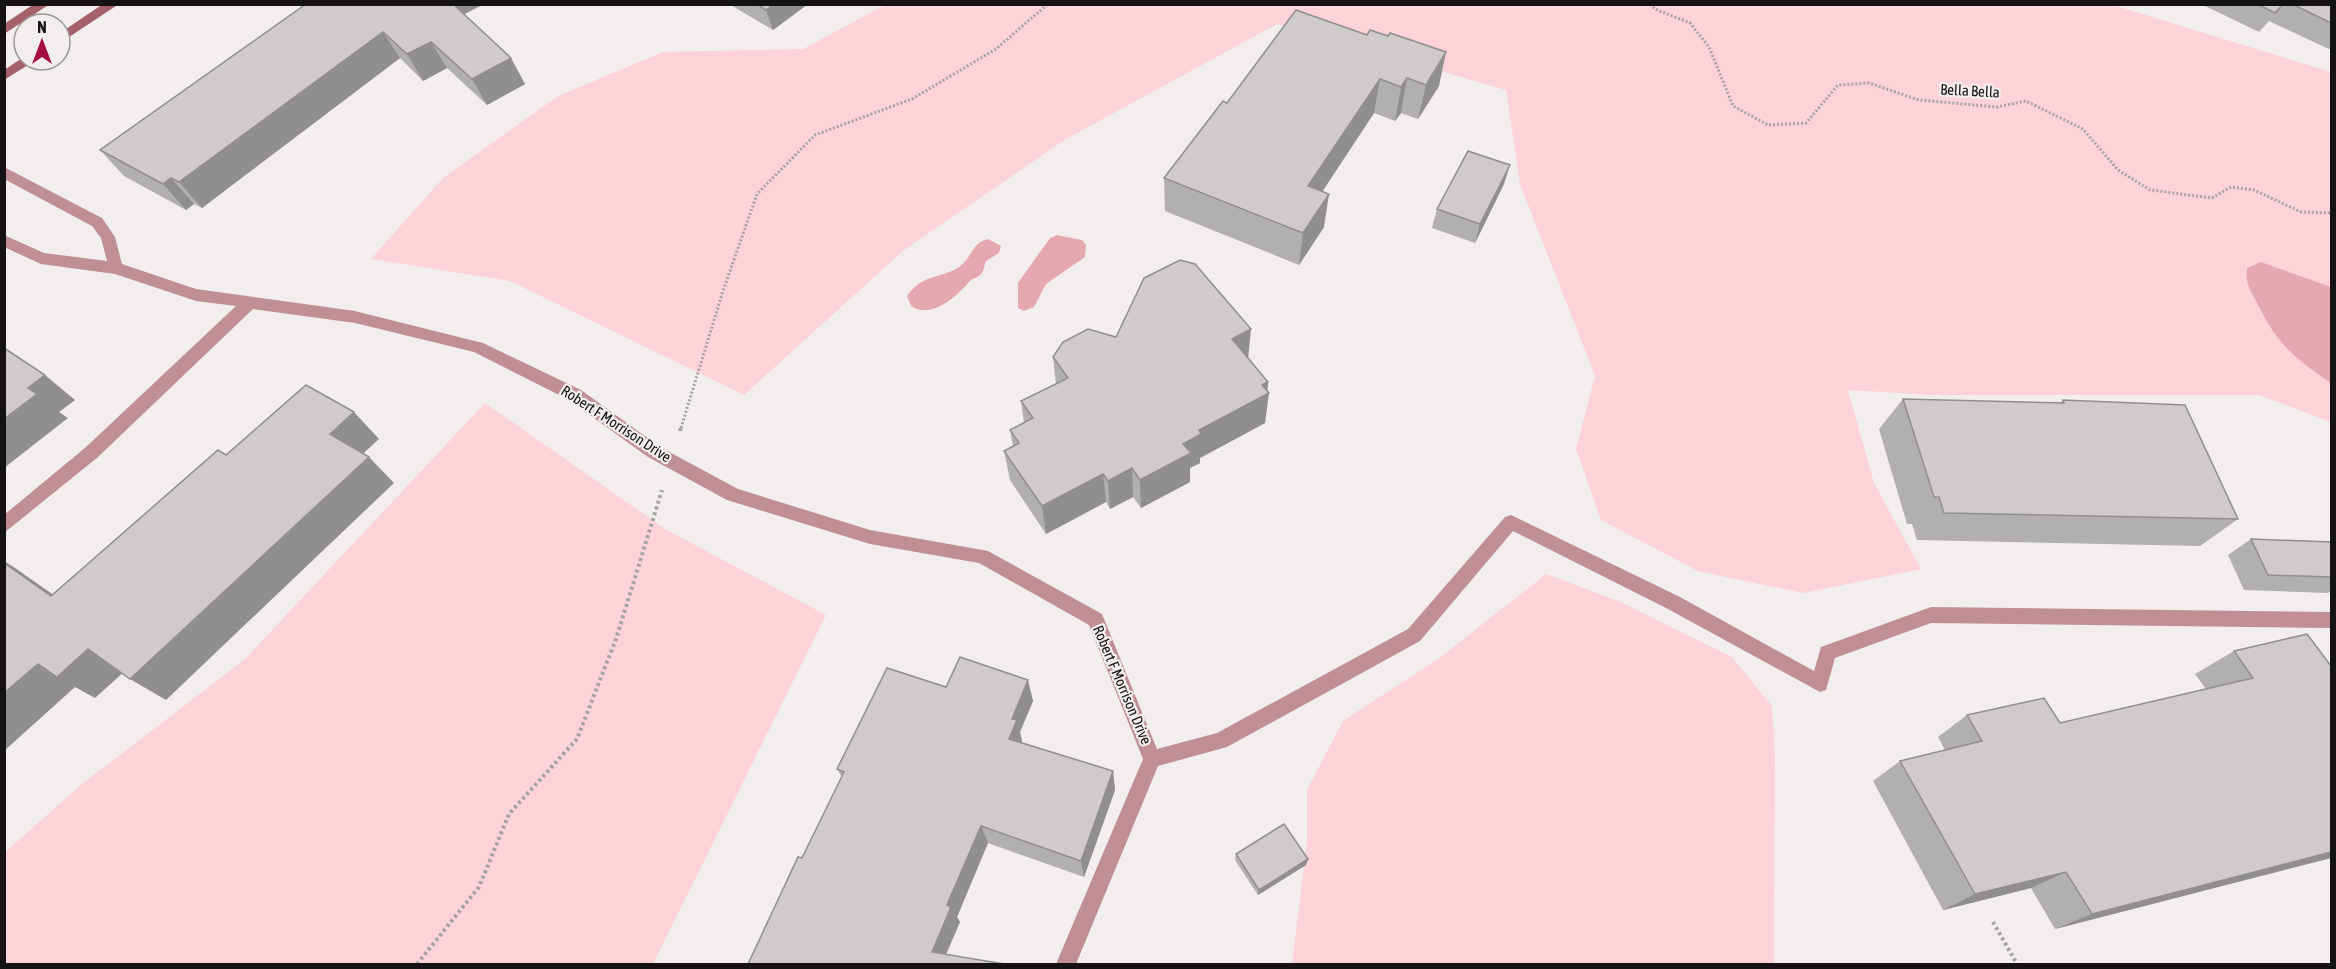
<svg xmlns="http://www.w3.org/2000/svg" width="2336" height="969" font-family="'Asap Condensed',sans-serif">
<rect width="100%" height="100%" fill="#f3eeee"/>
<g fill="#fcd3d8">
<polygon points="2110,4 2331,72 2331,422 2259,395 1932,395 1848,390 1874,483 1921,569 1803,593 1698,571 1601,520 1576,449 1595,376 1520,184 1506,90 1277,24 1066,139 904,250 744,395 510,281 371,259 443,178 558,96 663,52 803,49 885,5"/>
<polygon points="485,403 665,529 826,615 653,964 5,964 5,852 82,784 244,660"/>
<polygon points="1546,574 1618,601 1732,657 1772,706 1775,755 1774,964 1292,964 1307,841 1307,790 1343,721 1441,657"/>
</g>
<g fill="#e6a8b0">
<polygon points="1057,235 1082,240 1086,245 1085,257 1046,284 1034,307 1024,311 1018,308 1018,283 1050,238"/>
<path d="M988,239L1001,246L999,253L986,261C984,265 984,270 982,273C980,277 973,278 970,281C957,296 932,320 911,306L907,296C923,273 939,280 959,267C972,258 972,242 988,239Z"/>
<path d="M2261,262L2331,287V383C2294,358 2277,344 2257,303C2250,290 2245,282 2247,268Z"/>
</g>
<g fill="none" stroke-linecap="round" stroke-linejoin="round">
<g stroke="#a7a3a3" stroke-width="3" stroke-dasharray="2 2" stroke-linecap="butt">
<polyline points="1650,4 1655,9 1690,23 1709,47 1733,106 1768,125 1806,123 1838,85 1869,83 1919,100 1997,107 2026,101 2083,129 2118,170 2150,190 2212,198 2231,187 2254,190 2301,212 2332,213"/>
<polyline points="681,428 723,291 757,194 815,135 912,99 996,49 1048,4"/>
</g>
<g stroke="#a7a3a3" stroke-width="4" stroke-dasharray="3 3" stroke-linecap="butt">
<polyline points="680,431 681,426"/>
<polyline points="1993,922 2017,964"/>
<polyline points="417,964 479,887 509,814 577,739 616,639 662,490"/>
</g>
<polygon fill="#c08f95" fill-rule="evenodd" points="4,167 102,218 115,237 122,264 196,289 355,311 483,343 581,390 660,447 738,489 870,530 988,551 1102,614 1157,749 1217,733 1408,629 1505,517 1511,515 1680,597 1814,671 1821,647 1931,607 2332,612 2332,628 1931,623 1835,658 1826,690 1820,692 1668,609 1513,531 1420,641 1227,747 1158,766 1076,964 1056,964 1143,759 1089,625 979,563 870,544 727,500 648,457 569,400 474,352 355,323 253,309 98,457 4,533 4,515 86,447 236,306 196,301 115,274 41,264 4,247 4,235 44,253 107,261 101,238 92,226 4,179"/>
<g fill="#a5606a" fill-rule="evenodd">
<polygon points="34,4 50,4 4,34 4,24"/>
<polygon points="103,4 119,4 60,43 60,33"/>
<polygon points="24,57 24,60 36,60 4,80 4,70"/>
</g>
</g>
<g fill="#b2afaf">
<polygon points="306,4 484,4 464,14 525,84 487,105 447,68 423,81 400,58 202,208 194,204 186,210 124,176 100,150"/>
<polygon points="729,4 808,4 773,30"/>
<polygon points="2201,4 2331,4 2331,50 2269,21 2259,32"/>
<polygon points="1367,35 1439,86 1418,119 1401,113 1395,121 1374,113 1322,192 1324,227 1299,265 1165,211 1164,178 1227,103"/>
<polygon points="1504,184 1475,243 1432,228 1437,209"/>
<polygon points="1116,337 1249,358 1268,382 1265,423 1200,458 1200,463 1190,468 1190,482 1141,508 1133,497 1110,509 1106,502 1046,534 1010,480 1004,451 1013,446 1010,430 1024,423 1021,401 1056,384 1053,357"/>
<polygon points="1903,399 2060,403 2063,400 2238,519 2200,546 1917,540 1912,524 1907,524 1879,429"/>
<polygon points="2251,539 2331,542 2331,591 2328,593 2244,590 2228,555"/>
<polygon points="2307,634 2331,858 2055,929 2031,888 1943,910 1873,781 1900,761 1945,750 1938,737 1967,715 2060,723 2206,689 2195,674 2234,651"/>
<polygon points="946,687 1033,701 1020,732 1022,741 1021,743 1113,771 1115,790 1084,877 988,843 957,917 960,922 748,964 842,777 837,769"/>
<polygon points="1236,854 1308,859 1306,865 1258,895 1235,860"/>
</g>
<g fill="#918e8e">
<polygon points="447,4 484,4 455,19"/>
<polygon points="774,4 808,4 773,30 766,10"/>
<polygon points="383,32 400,58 202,208 179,182"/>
<polygon points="431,42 447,68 423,81 407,54"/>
<polygon points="1446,52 1439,86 1418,119 1426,85"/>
<polygon points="511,58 525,84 487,105 472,79"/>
<polygon points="1407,78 1401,113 1395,121 1401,87"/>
<polygon points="1380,79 1374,113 1304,219 1308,186"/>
<polygon points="1510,165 1504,184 1475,243 1480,224"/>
<polygon points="171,178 194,204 186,210 163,184"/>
<polygon points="1329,194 1324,227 1299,265 1303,233"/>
<polygon points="1251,329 1248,360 1232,339"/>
<polygon points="45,375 75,400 59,412 68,418 4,468 4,419 28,388"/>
<polygon points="1268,382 1267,394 1269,393 1265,423 1200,458 1200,463 1190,468 1190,482 1141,508 1140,480 1199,430 1262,385"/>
<polygon points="354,412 379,439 356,460 330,434"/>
<polygon points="369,457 394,483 166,700 130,679"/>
<polygon points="1132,468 1133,497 1110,509 1108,481"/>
<polygon points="1103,474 1106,502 1046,534 1042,506"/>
<polygon points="4,561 15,568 88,619 51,596 4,563"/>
<polygon points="88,649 125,671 95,698 75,687 4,751 4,693 38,664"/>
<polygon points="1028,680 1033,701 1020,732 1022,741 1015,759 1009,739 1012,719"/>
<polygon points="1113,771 1115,790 1084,877 1081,861"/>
<polygon points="981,826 988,843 957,917 960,922 942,964 932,952 947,905"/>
<polygon points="2331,852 2331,858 2055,929 2092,914"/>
<polygon points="1308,859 1306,865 1258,895 1259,890"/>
<polygon points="2066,872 2031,888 1943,910 1975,894"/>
</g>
<g fill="#cfcbcb" stroke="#918e8e" stroke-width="1.5">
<polygon points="306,4 453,4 511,58 472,79 431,42 407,54 383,32 179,182 171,178 163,184 100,150"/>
<polygon points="757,4 774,4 766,10"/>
<polygon points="2257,4 2283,4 2275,13"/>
<polygon points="2292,4 2331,4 2331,23"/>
<polygon points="1296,10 1367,35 1370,30 1388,36 1390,33 1446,52 1426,85 1407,78 1401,87 1380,79 1308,186 1329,194 1303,233 1164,178 1223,101 1227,103"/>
<polygon points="1468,151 1510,165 1480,224 1437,209"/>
<polygon points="1180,260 1195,264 1251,329 1232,339 1268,382 1262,385 1269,393 1199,430 1201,434 1183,444 1191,453 1140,480 1132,468 1108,481 1103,474 1042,506 1004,451 1019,443 1010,430 1033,418 1021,401 1068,378 1053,357 1063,342 1088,329 1116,337 1144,278"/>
<polygon points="4,348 45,375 28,388 37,394 4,419"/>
<polygon points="306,385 354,412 330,434 369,457 130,679 88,649 57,677 38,664 4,693 4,563 51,596 218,450 226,455"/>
<polygon points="1903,399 2064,403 2063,400 2185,405 2238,519 1944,513 1939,497 1934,497"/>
<polygon points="2251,539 2331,542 2331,577 2268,575"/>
<polygon points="2307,634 2331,666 2331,852 2092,914 2066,872 1975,894 1900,761 1982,741 1967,715 2044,698 2060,723 2253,678 2234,651"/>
<polygon points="960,657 1028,680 1012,719 1017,720 1009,739 1113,771 1081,861 981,826 947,905 951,907 932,952 1004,964 748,964 798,857 802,858 844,772 837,769 887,668 946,687"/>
<polygon points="1284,824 1308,859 1259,890 1236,854"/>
</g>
<g text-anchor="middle" stroke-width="4.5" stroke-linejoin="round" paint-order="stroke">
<g font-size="15" fill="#141212" stroke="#f3eeee">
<text transform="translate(1970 91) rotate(3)" y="5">Bella Bella</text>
<text transform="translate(616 424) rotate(33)" y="5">Robert F Morrison Drive</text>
<text transform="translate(1122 685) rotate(67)" y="5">Robert F Morrison Drive</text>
</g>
</g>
<rect width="2336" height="969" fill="none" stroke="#141212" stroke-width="12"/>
<g transform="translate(42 42)"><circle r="28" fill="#f3eeee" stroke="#9a9696" stroke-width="1.5"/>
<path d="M0-4.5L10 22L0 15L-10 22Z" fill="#a50c41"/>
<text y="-9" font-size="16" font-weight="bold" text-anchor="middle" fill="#141212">N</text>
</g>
</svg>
